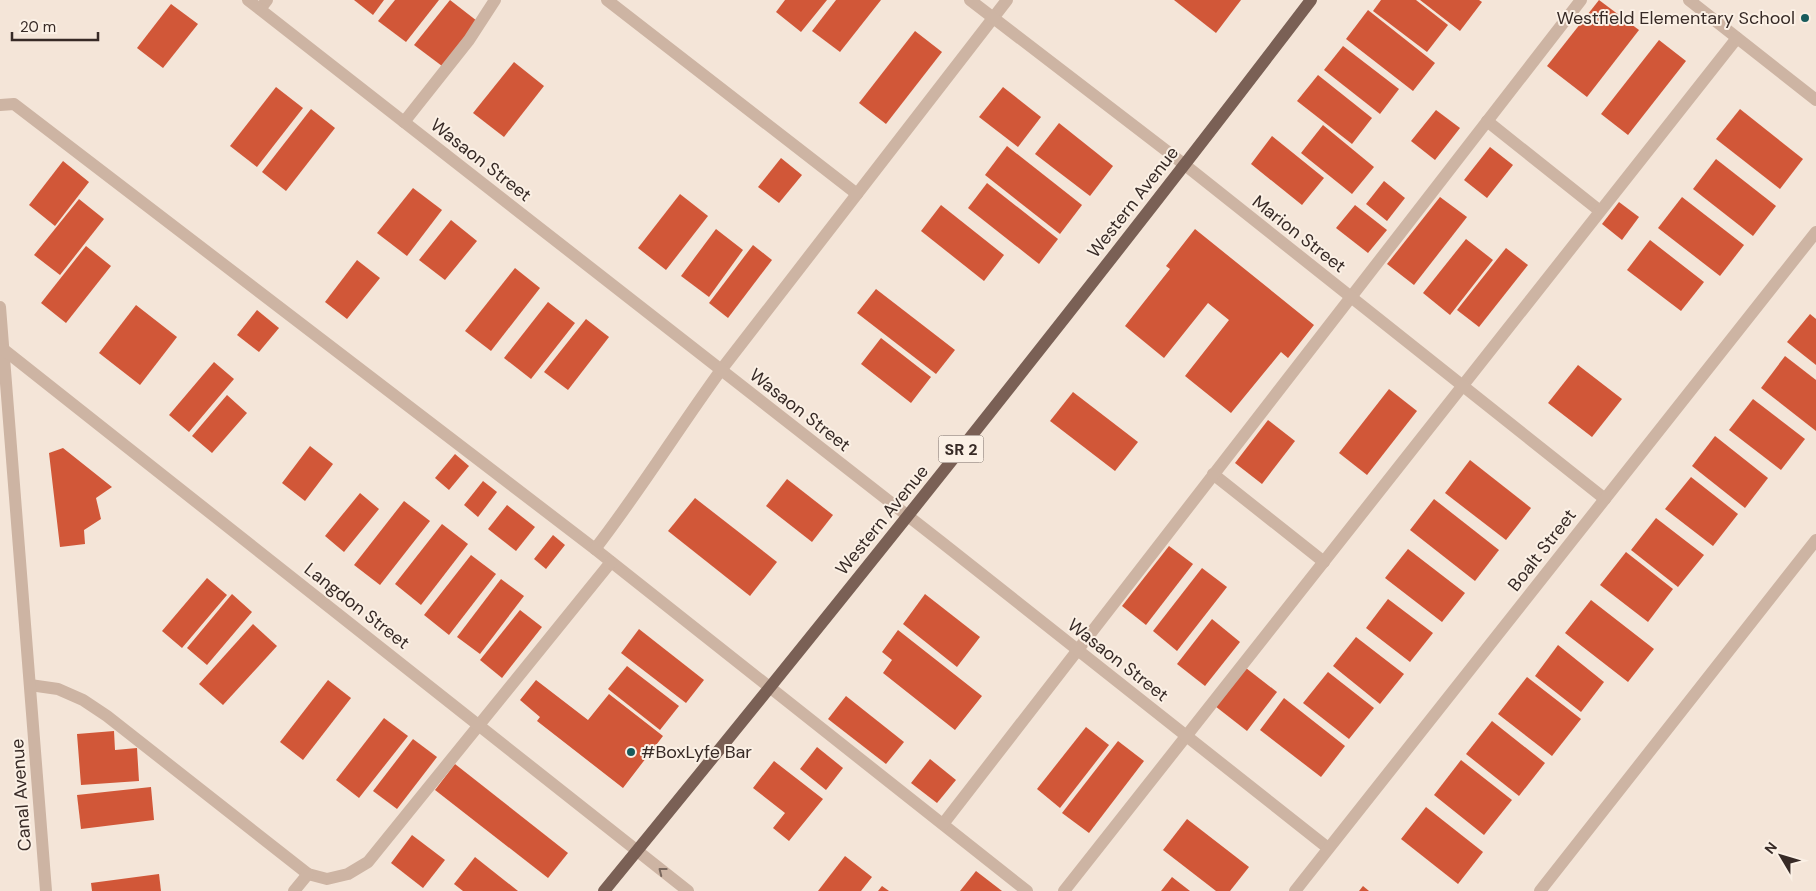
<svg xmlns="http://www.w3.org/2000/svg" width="1816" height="891" font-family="'DM Sans',sans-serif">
<rect width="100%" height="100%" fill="#f4e5d8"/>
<g fill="#d15738">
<polygon points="354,0 384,0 373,15"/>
<polygon points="395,0 439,0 406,42 378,21"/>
<polygon points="450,0 477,21 442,66 414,45"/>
<polygon points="785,0 827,0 801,32 776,12"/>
<polygon points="836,0 881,0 840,52 812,31"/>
<polygon points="1174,0 1241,0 1216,33"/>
<polygon points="1381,0 1416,0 1448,25 1427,52 1373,11"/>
<polygon points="1420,0 1479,0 1482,2 1460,31"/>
<polygon points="1599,0 1639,30 1587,97 1547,66"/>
<polygon points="171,4 198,24 163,68 137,48"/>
<polygon points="1368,10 1435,63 1413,91 1346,39"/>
<polygon points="915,31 942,52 886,124 859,103"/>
<polygon points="1659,40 1686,61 1628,135 1601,114"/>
<polygon points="1343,46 1399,89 1380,114 1324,70"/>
<polygon points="514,62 544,86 504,137 473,113"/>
<polygon points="1318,75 1372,118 1352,144 1297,101"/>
<polygon points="276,87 303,108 257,167 230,146"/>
<polygon points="1003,87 1041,117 1018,147 979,117"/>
<polygon points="311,109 335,128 286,191 262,172"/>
<polygon points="1740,109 1803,159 1780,189 1716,139"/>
<polygon points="1436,110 1460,128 1435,160 1411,141"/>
<polygon points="1059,123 1113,166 1090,196 1035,154"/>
<polygon points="1323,125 1374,167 1352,194 1301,153"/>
<polygon points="1272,136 1324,178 1302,205 1251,164"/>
<polygon points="1007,146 1082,205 1060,234 985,175"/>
<polygon points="1490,147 1513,165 1487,198 1464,180"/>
<polygon points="781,158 802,175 779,203 758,187"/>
<polygon points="1716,159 1776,206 1753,236 1693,189"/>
<polygon points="63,161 89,182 55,226 29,205"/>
<polygon points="1384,181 1405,198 1387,221 1366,204"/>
<polygon points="987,183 1058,239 1039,264 968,208"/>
<polygon points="413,188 442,210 407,256 377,233"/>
<polygon points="680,194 708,216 666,270 638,248"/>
<polygon points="1440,197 1467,217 1414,285 1387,264"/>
<polygon points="1682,197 1744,245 1720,276 1658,228"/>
<polygon points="79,199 104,219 60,275 34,255"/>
<polygon points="1619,202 1639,217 1622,240 1602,224"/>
<polygon points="941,205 1004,255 984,281 921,231"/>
<polygon points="1355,205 1387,230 1368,253 1336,228"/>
<polygon points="451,220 477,241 445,280 419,260"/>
<polygon points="716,229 743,250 709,297 681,276"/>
<polygon points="1195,229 1314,325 1288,358 1281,352 1231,413 1185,376 1229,320 1208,303 1164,358 1125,326 1170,269 1166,266"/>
<polygon points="1466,239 1493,260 1450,315 1423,293"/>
<polygon points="1650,240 1704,282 1681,311 1627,270"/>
<polygon points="753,245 772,260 728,318 709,303"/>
<polygon points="86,246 111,266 66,323 41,303"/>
<polygon points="1506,248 1528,265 1479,327 1457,310"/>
<polygon points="357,260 380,278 347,319 325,302"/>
<polygon points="515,268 540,288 491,351 465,331"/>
<polygon points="876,289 955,350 936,374 857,313"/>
<polygon points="548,302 575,323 531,379 504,358"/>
<polygon points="136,305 177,337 140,385 99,353"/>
<polygon points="257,310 279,328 259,352 237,335"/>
<polygon points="1810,314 1816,319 1816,365 1787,342"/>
<polygon points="586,319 609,337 568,390 544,372"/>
<polygon points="881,338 931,377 911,403 861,364"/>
<polygon points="1785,356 1816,380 1816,431 1761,388"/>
<polygon points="214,362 234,379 189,432 169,415"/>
<polygon points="1578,365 1622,399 1592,437 1548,403"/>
<polygon points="1389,389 1417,411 1367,475 1339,453"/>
<polygon points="1073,392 1138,442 1115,471 1050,421"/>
<polygon points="227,395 247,413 212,453 192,436"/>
<polygon points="1753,399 1805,439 1781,470 1729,430"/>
<polygon points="1268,420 1295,441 1262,484 1235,463"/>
<polygon points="1715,436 1768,478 1745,508 1692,466"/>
<polygon points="310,446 333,464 305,501 282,483"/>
<polygon points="63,448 112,487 96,498 101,519 84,530 85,544 60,547 49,453"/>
<polygon points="455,454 469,466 449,490 435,478"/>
<polygon points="1470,460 1531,508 1506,540 1445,493"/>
<polygon points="1691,477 1738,514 1713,546 1665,509"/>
<polygon points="787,479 833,515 812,542 766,506"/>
<polygon points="483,481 497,492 478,517 464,505"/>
<polygon points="360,493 379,509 344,552 325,536"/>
<polygon points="695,498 777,562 750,596 668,531"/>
<polygon points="1434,499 1499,550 1475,581 1410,530"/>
<polygon points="404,501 430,521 380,585 354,565"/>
<polygon points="507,505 535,527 516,551 488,529"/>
<polygon points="1656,518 1704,555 1678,587 1631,550"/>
<polygon points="442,524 468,544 421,605 395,584"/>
<polygon points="553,535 565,545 546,569 534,559"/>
<polygon points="1169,546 1193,564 1146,625 1122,606"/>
<polygon points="1408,549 1465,593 1442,622 1385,578"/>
<polygon points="1626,552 1673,589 1648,622 1600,585"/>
<polygon points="471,555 496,574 449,635 424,615"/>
<polygon points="1202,568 1227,587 1177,651 1153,631"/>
<polygon points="207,578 227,595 182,648 162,631"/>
<polygon points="501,579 524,596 480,654 457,637"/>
<polygon points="232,594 252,612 207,665 187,648"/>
<polygon points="925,594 980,637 957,667 903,624"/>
<polygon points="1388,599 1433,633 1410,662 1366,628"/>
<polygon points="1591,600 1654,649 1628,682 1565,633"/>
<polygon points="520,610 542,627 502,678 480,660"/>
<polygon points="1212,619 1240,642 1205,686 1177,664"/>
<polygon points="253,624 277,646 223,705 199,684"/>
<polygon points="639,629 704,680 686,703 621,653"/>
<polygon points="898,630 982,696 955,730 883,673 892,660 882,652"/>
<polygon points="1356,637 1404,674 1380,704 1333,666"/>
<polygon points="1558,645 1604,682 1581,712 1535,676"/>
<polygon points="627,666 679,706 660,730 608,689"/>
<polygon points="1246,668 1277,692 1247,731 1215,706"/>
<polygon points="1328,672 1374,708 1349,739 1303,703"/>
<polygon points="1527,677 1581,719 1552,756 1498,714"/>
<polygon points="328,680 351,698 303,760 280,742"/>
<polygon points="536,680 588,720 609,694 663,736 623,788 537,721 540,717 520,700"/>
<polygon points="846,696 904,742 886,764 828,719"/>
<polygon points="1284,698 1345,746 1321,777 1260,730"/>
<polygon points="384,718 408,736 359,798 336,780"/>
<polygon points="1492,721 1545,763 1519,796 1466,754"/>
<polygon points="1086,727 1109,745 1060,808 1037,789"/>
<polygon points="114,731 115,750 137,748 139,781 81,785 77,734"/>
<polygon points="413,739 437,757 397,809 373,791"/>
<polygon points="1118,741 1144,761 1089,833 1062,813"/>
<polygon points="817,747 843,768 826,790 800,769"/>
<polygon points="930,759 956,780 937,803 911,783"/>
<polygon points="1461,760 1512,800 1484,835 1434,795"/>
<polygon points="774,761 823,799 789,841 773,828 785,813 753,788"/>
<polygon points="455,764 568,853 548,878 435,790"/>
<polygon points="151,787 154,820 81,829 77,795"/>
<polygon points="1426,807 1483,852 1458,884 1401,839"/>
<polygon points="1187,819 1249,867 1230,891 1216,891 1163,850"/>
<polygon points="412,835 445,860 423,888 391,863"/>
<polygon points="845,856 872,877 861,891 818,891"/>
<polygon points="475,857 518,891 463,891 454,884"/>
<polygon points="976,871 1002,891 960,891"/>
<polygon points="159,874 161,891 92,891 91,883"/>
<polygon points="1172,877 1190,891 1161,891"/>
<polygon points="882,886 889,891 878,891"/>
<polygon points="1363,886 1369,891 1359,891"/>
</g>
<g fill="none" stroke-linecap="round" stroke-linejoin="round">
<g stroke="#cdb4a3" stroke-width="12">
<polyline points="607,0 857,194"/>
<polyline points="260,9 267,0"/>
<polyline points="0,105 14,104 595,549 1027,891"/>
<polyline points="1487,121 1600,211"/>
<polyline points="404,122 469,40 495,0"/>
<polyline points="1213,474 1324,562"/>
<path d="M595,549C640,491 678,429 721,370L1007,0"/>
<polyline points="30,685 58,689 83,700 107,716 308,874 327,879 348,874 368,862 611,562"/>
<polyline points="943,824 1581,0"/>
<polyline points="294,891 308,874"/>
<polyline points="1064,891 1737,38"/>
<polyline points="1540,891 1816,540"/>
</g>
<g stroke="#cdb4a3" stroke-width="12">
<polyline points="248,0 940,541 1328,848"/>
<polyline points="970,0 1185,165 1605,499"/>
<polyline points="1689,0 1816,100"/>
<polyline points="0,307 46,891"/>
<polyline points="3,349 688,891"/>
<polyline points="1295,891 1816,232"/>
</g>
<path stroke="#7a6055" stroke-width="12" d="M604,891C844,598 1081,302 1311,0"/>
</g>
<defs><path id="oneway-chevron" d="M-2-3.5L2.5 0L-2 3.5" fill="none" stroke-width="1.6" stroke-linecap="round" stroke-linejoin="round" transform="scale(1.25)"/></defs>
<use stroke="#7a685e" href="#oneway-chevron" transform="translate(662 871) rotate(-142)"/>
<g fill="#185b5c" stroke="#fbf0e5" stroke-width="2">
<circle cx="1805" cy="18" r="5"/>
<circle cx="631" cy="752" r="5"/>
</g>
<g text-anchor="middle" stroke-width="4" stroke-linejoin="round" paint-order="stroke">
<rect fill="#fbf0e5" stroke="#72655f" stroke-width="1" x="938.5" y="435.5" width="45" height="27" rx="4"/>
<g font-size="16" font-weight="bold" fill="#372a26">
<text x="961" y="455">SR 2</text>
</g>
<g font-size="18" fill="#372a26" stroke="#fbf0e5" text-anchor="end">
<text x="1795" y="24">Westfield Elementary School</text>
<text x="641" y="758" text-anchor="start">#BoxLyfe Bar</text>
</g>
<g font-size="18" fill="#372a26" stroke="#fbf0e5">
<text transform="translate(481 160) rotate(38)" y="6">Wasaon Street</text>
<text transform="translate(1133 202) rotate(-52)" y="6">Western Avenue</text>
<text transform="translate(1299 234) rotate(38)" y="6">Marion Street</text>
<text transform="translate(800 410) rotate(38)" y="6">Wasaon Street</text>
<text transform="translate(882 520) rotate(-51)" y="6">Western Avenue</text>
<text transform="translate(1542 550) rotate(-52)" y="6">Boalt Street</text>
<text transform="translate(357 606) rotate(38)" y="6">Langdon Street</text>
<text transform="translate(1118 660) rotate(38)" y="6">Wasaon Street</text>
<text transform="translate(21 795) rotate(-94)" y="6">Canal Avenue</text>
</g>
</g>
<g transform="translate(1781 856) rotate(308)" stroke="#fbf0e5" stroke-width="4" paint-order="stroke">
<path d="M0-4L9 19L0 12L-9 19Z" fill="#372a26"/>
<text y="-8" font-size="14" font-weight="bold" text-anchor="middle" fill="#372a26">N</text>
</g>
<path d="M12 32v8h86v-8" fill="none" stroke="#372a26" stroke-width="2.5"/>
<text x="20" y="32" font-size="15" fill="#372a26" stroke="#fbf0e5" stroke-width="4" paint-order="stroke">20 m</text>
</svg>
